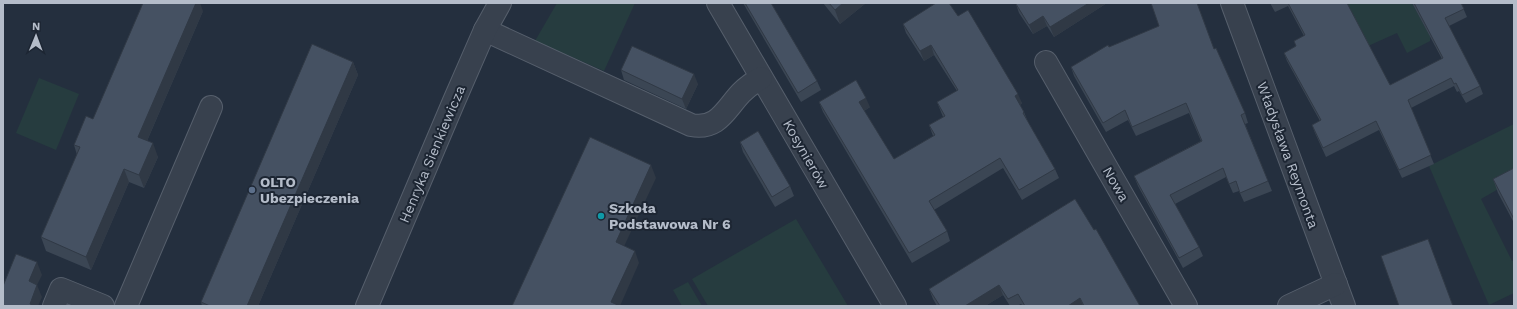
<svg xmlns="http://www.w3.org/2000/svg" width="1517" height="309" font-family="'Work Sans',sans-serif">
<rect width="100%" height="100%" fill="#242f3e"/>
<g fill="#263c3f">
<polygon points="557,3 635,3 604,71 535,41"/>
<polygon points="1345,3 1412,3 1430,36 1430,41 1407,53 1397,33 1368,46"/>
<polygon points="39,78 79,94 56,150 16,133"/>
<polygon points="1514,124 1514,180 1481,199 1512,261 1514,260 1514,293 1489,305 1429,166"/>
<polygon points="796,219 848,306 708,306 692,279"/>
<polygon points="688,282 702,306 682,306 673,290"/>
</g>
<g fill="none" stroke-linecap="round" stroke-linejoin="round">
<defs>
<g id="minor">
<polyline points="718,3 895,306"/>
<polyline points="1232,3 1344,306"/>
<path d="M485,30L691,125C718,130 725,110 741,93C747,87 754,82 761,78"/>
<polyline points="1046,62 1186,306"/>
<polyline points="54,306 61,289 103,306"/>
<polyline points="126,306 211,107"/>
<polyline points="367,306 454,101 485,30 500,3"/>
<polyline points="1289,306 1336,284"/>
</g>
</defs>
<use href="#minor" stroke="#565f6c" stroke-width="24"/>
<use href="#minor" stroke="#38414e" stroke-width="22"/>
</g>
<g fill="#3b4654">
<polygon points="743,3 771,3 817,81 821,90 801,102"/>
<polygon points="823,3 866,3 840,24"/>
<polygon points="1107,3 1054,37 1047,26 1033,34 1019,13 1016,4"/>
<polygon points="1270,3 1347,3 1390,85 1442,59 1412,3 1461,3 1467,17 1449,26 1480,86 1483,94 1466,103 1459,91 1457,92 1454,86 1411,108 1434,164 1402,178 1379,130 1326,157 1315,133 1312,125 1320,121 1287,61 1284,53 1296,46 1294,41 1304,36 1288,6 1275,12"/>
<polygon points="203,11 147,141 158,157 144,188 129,182 91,270 46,251 41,237 77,155 74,145 93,119"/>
<polygon points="958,16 1022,103 1020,105 1024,112 1028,122 1055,169 1059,178 1022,200 1003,168 934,210 947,231 950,241 912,263 823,112 819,102 870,107 864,111 894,159 933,136 929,125 943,117 937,102 957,91 934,55 924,61 906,33 903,24"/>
<polygon points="1159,26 1214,49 1245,113 1248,123 1245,124 1272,191 1244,202 1239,191 1233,193 1226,177 1175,204 1199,247 1203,256 1183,268 1138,186 1134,176 1201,141 1189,113 1136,136 1128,120 1106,132 1074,76 1071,67 1109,47"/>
<polygon points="353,62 358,75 258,306 202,306 201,302"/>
<polygon points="621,70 698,84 686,109 624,80"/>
<polygon points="740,142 790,186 794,196 775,207 743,152"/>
<polygon points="1514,168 1514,223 1498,193 1493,179"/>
<polygon points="1075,199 1140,306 1023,306 1021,304 1017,306 1010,306 1003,295 985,306 937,306 933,299 929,289"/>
</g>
<g fill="#303945">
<polygon points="196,3 200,3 203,11 143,150 138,137"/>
<polygon points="843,3 866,3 840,24 835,10"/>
<polygon points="1089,3 1107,3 1054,37 1050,27"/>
<polygon points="1043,16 1047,26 1033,34 1029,25"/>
<polygon points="931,45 934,55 924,61 920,51"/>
<polygon points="353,62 358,75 258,306 247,306"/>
<polygon points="694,74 698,84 686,109 682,99"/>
<polygon points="1018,94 1022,103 1019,106 1015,96"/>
<polygon points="866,98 870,107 862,112 859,102"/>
<polygon points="153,143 158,157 144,188 139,175"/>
<polygon points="651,165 656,178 620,255 616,242"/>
<polygon points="124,169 129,182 91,270 86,257"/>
<polygon points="635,251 639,263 620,306 611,302"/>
<polygon points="37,262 42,275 37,285 42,297 38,306 30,306 30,304 29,281"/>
<polygon points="999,285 1003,295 985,306 965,306"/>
<polygon points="1080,298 1083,306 1068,306"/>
</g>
<g fill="#455162" stroke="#303945">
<polygon points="143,3 196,3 138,137 153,143 139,175 124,169 86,257 41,237 80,147 74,145 86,116 93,119"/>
<polygon points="745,3 771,3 817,81 798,93"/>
<polygon points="829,3 843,3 835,10"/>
<polygon points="936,3 949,3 958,16 968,10 1018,94 1015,96 1024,112 1023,113 1055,169 1019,190 1000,158 929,201 947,231 909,253 819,102 856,80 866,98 859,102 894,159 935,135 929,125 945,116 937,102 958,90 931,45 920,51 903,24"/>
<polygon points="1017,3 1089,3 1050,27 1043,16 1029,25 1016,4"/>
<polygon points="1151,3 1197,3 1214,49 1216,48 1245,113 1241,115 1268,181 1240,193 1236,181 1229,184 1223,168 1170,195 1199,247 1179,258 1134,176 1202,141 1186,103 1132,127 1125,110 1103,123 1071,67 1108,45 1109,47 1159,26"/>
<polygon points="1288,3 1347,3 1390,85 1443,58 1414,3 1461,3 1464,9 1445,18 1480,86 1462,95 1456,83 1454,84 1451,78 1408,100 1431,155 1399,170 1376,121 1323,148 1312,125 1321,120 1284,53 1296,46 1294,41 1305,35"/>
<polygon points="312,44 353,62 247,306 210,306 201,302"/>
<polygon points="632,46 694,74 682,99 621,70"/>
<polygon points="758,131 790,186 772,197 740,142"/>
<polygon points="590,137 651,165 616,242 635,251 611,302 620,306 512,306"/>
<polygon points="1514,168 1514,219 1493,179"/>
<polygon points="1075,199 1094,230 1096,229 1140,306 1084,306 1080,298 1068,306 1025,306 1018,294 1008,299 999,285 965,306 940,306 929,289"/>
<polygon points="1428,239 1453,306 1399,306 1381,256"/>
<polygon points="16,254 37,262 29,281 37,285 30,304 36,306 3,306 3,286"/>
</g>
<circle fill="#5c6f8a" stroke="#1d2633" stroke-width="1.5" cx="252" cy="190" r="4"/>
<circle fill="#0f9aa8" stroke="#1d2633" stroke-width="1.5" cx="601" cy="216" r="4"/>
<g text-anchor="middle" stroke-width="4" stroke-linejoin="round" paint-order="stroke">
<g font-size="14" fill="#b4bcc9" stroke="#1d2633">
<text transform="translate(432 154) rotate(-67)" y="5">Henryka Sienkiewicza</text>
<text transform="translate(806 154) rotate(60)" y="5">Kosynierów</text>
<text transform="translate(1288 155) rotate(70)" y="5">Władysława Reymonta</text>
<text transform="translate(1116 184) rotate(60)" y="5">Nowa</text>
</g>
<g font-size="14" font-weight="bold" fill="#b4bcc9" stroke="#1d2633" text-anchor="start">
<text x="260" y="187">OLTO<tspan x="260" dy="16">Ubezpieczenia</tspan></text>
<text x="609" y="213">Szkoła<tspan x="609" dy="16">Podstawowa Nr 6</tspan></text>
</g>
</g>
<rect width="1517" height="309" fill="none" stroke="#b4bcc9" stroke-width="8"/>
<g transform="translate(36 36) rotate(1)" stroke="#1d2633" stroke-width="3" paint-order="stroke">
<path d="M0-3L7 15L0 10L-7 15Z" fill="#b4bcc9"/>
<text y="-6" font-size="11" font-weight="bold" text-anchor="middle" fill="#b4bcc9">N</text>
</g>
</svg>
